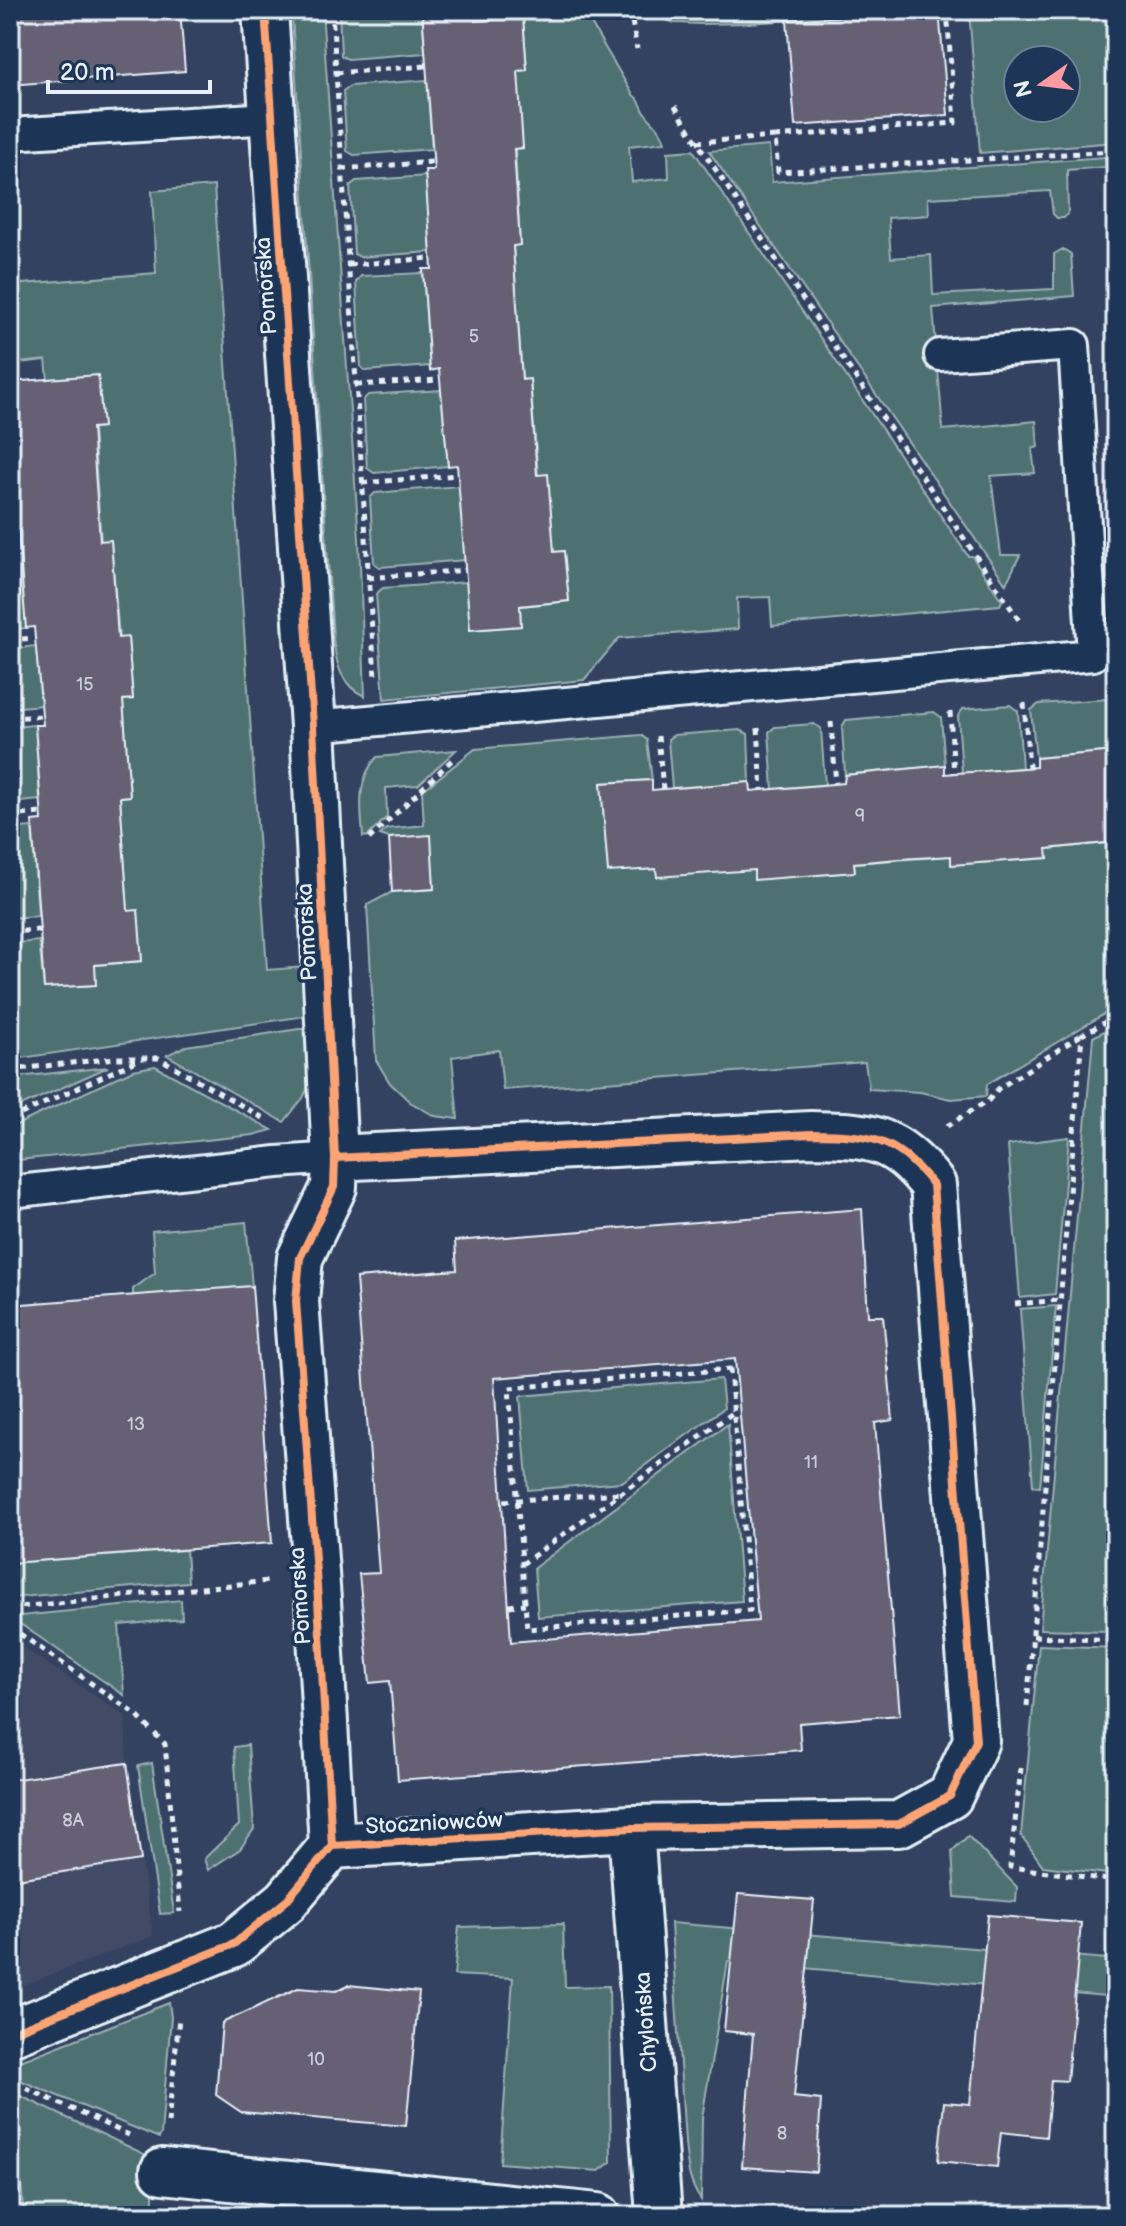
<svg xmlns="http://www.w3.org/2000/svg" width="1126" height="2226" font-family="'Balsamiq Sans',sans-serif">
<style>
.built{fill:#424b66}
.green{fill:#4e7070;stroke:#9bb0b4;stroke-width:2;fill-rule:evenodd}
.building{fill:#666174;stroke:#e8f1f8;stroke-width:2;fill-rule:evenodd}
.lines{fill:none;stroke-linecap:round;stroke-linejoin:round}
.lane-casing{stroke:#e8f1f8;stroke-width:36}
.street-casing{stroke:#e8f1f8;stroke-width:50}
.path{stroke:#e8f1f8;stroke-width:5;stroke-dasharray:6 6;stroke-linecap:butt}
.lane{stroke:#1d3557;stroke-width:30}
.street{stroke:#1d3557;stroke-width:44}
.cycleway-casing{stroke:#1d3557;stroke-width:13}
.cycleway{stroke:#fda474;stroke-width:8}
.labels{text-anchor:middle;stroke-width:7;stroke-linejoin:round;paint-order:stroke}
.number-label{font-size:18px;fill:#c8cdd7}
.street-label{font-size:22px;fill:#e8f1f8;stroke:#1d3557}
</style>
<rect width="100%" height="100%" fill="#334260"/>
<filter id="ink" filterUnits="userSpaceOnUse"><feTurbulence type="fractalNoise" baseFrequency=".0125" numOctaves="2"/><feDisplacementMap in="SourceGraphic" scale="16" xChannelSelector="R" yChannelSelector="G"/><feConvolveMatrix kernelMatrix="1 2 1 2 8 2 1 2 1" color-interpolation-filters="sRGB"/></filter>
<g filter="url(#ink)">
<path class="built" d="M10 1639 125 1716 127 1763 153 1936 10 1990Z"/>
<path class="green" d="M299 10H322L359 539 365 696C340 686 336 662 333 638L292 17Z
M339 10H422L425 53 348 59 341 56Z
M474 10H583L633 95C641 100 640 105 645 113 653 124 661 127 665 142L629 146 632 182 669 178 668 152 693 150 968 556H972L1002 601 1000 605 772 626 770 597 737 598 738 629 619 638 584 680 384 699 376 594 383 588 467 582 471 630 521 626 520 606 569 601 563 551 554 552 538 475 530 380 522 379 513 246 520 245 515 149 518 71 527 70 523 18 475 21Z
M647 10H878V14L748 23 701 24 675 23 659 18Z
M969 10H1116V142L980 153ZM1018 60H1066V108H1018Z
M427 80 432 149 354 155 347 151 343 91 350 86Z
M769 146 772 182 1105 157 1106 167 1067 170 1068 213 1064 218H1057L1053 214 1050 191 928 198 929 215 888 218 891 258 931 255 933 295 1054 289V254L1063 249 1071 254 1074 296 933 308 943 430 1036 421 1038 447 1032 449 1035 473 991 476 1001 555H1020L1006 584 709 151Z
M426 176 431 252 360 257 354 254 350 186 356 181Z
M214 186 267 970 305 967 306 1016 15 1059 10 1049V944L39 941 44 988 95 985V965L142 961 138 911H128L120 797 130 796 123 700 133 699 128 638H119L111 541H101L93 428 103 427 98 375 48 379 46 360 10 364V285L156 273 152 191Z
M423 273 430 366 366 371 361 367 356 282 361 276Z
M441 390 448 466 374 473 367 468 363 400 368 395Z
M459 486 465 560 380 567 374 563 370 498 375 493Z
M21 557 26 628 10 630V558Z
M36 646 41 705 10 708V649Z
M1108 699 1115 704 1116 751 1036 758 1031 710 1039 704Z
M1010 705 1018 711 1022 768 962 773 958 716 963 709Z
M934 712 941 717 945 765 845 775 842 727 846 720Z
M814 724 821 728 825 785 773 789 769 732 775 727Z
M35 725 40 800 10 803V727Z
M740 730 748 734 750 782 672 788 668 739 674 735Z
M641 735 647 740 652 780 601 783 608 871 656 869 754 870V879L855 871 854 863 951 856 952 865 1047 858V849L1116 842V1007L987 1084 986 1096 951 1099 920 1092 869 1089 865 1062 503 1090 499 1050 452 1057 458 1119 435 1116 410 1102 390 1083 376 1060 367 905 392 892 434 889 430 836 389 838 380 835 386 829 424 825 422 791 475 749Z
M456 750 418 785 386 788 387 817 368 836 363 837C361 809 356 780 377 757Z
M32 827 38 916 10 918V829Z
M1116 1025V1618L1107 1631 1040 1629 1092 1049 1093 1037Z
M306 1028 310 1083 303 1098 284 1122 167 1055 186 1046Z
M155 1066 272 1130 253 1135 10 1161V1128L133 1070Z
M108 1067 10 1111V1078Z
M1069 1137 1055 1294 1020 1298 1008 1145Z
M246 1222 252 1286 133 1296V1289L155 1273 152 1231Z
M1056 1306 1040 1487 1033 1486 1020 1309Z
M721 1379 724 1408 622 1482 528 1490 520 1396Z
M728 1424 742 1601 538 1617 534 1568Z
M186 1550 188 1582 10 1598V1563Z
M181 1600 182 1619 119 1625 124 1695 10 1617Z
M1039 1645 1116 1648V1875L1043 1866 1021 1835Z
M248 1745 254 1829 240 1849 208 1870 204 1859 239 1825 234 1747Z
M152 1763 174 1913 160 1914 138 1766Z
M968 1836 1017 1887 1016 1902 955 1897 952 1851Z
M1116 1921V1997L728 1961 702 2118 701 2200C688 2182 687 2163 685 2142L671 1923 1107 1959 1110 1925Z
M563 1924 565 1987 609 1986 611 2162 599 2171 500 2163 513 1978 454 1975 459 1927Z
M169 2003 171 2017 161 2134 159 2138 10 2076V2065Z
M10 2091 155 2159 152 2216H24L21 2183 10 2184Z"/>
<path class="building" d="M10 10H180L185 71 10 85Z
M422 10H474L475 21 523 18 527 70 518 71 523 148 514 149 520 245 513 246 522 380 530 379 537 475 548 474 554 552 564 551 569 601 520 606 521 626 470 630 457 465 448 466 439 369 430 371 423 269H432L425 170H434Z
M878 10H939L948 115 795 126 787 20 878 14Z
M98 375 103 427 92 428 100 541 111 540 118 638 128 637 133 699 123 700 130 796 120 797 128 911 138 910 142 961 95 965 96 985 44 988 32 821 42 820 35 725H43L34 627 26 628 18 530 10 531V382Z
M1116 751V842L1047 849 1048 858 951 865V856L899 859 854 863 855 872 754 880V870L657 877 656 869 608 872 601 783 652 780V790L750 782 751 791 844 783 845 775 945 765V774L1036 767V758Z
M431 835 434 889 392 892 389 838Z
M862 1209 868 1316H883L893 1420 875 1423 900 1715 799 1723 801 1750 398 1780 390 1681 370 1683 359 1574 379 1573 356 1278 457 1270 455 1241ZM735 1359 758 1621 511 1642 494 1378Z
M252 1286 272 1543 10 1563V1305Z
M127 1763 141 1860 10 1880V1780Z
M738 1894 814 1900 794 2097 821 2100 816 2172 742 2167 753 2034 724 2031Z
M988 1915 1081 1923 1067 2081 1051 2080 1046 2137 1001 2132 997 2167 938 2161 944 2102 970 2104Z
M348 1985 419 1992 406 2126 241 2112 216 2095 222 2023 298 1988 336 1991Z"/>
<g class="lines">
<g class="lane-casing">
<path id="lane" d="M10 134 271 118
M313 726 1093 655 1074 345 940 355
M10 1192 277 1162 335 1158"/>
</g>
<g class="street-casing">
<path id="street" d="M265 10 313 726 335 1158 334 1187 300 1258 296 1301 318 1600 332 1846
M631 1828 659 2216
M10 2033 234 1944 286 1901 332 1846 631 1828 899 1824 950 1796 976 1741 933 1185C894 1136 871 1135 811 1134L335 1158
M163 2171 598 2216"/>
</g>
<path class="path" d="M332 10 375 677
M630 10 637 49
M336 73 426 66
M675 106 697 142 1019 620
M775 137 955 123 947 10
M697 142 775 137 778 172 1113 151
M1113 151 1116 202
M342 169 433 162
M349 265 431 258
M356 385 440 380
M362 483 458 475
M10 544 19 543
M368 578 466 570
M10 640 35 638
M1024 703 1029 767
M950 712 954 774
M10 718 42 716
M831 722 836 784
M758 728 762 790
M658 736 663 789
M10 816 41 813
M369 839 454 758
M10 932 39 930
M10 1070 115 1058H159L265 1119
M10 1119 140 1059
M947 1126 988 1101 998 1089 1081 1035
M1015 1304 1061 1300
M730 1369 750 1610 527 1629 509 1388Z
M889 1370H890
M504 1501 620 1493
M522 1564 734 1412
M509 1606 525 1604
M10 1608 268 1581
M10 1627 134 1713 165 1744 180 1912
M1033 1636 1116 1640
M1027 1706 1082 1035 1116 1016
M1021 1768 1010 1867 1116 1881
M15 2083 129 2135
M168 2123 179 2018"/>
<use href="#lane" class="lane"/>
<use href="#street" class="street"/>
<g class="cycleway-casing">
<path id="cycleway" d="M265 10 313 726 335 1158 334 1187 300 1258 296 1301 318 1600 332 1846
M10 2033 234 1944 286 1901 332 1846 631 1828 899 1824 950 1796 976 1741 933 1185C894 1136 871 1135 811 1134L335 1158"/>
</g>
<use href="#cycleway" class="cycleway"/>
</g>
</g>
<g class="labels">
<g class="number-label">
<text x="474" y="342">5</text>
<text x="85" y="690">15</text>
<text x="860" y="822">9</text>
<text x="136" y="1430">13</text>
<text x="811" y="1468">11</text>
<text x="73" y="1826">8A</text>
<text x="316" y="2065">10</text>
<text x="782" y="2139">8</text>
</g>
<g class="street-label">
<text transform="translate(265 286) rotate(-94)" y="8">Pomorska</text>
<text transform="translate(306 932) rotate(-93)" y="8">Pomorska</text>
<text transform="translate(299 1596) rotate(-94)" y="8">Pomorska</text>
<text transform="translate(434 1822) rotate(-3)" y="8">Stoczniowców</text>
<text transform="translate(645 2022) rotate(-94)" y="8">Chylońska</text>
</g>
</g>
<rect width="1126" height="2226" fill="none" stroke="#1d3557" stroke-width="40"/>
<rect x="20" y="20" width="1086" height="2186" fill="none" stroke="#e8f1f8" stroke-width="3" filter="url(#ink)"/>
<g transform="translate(1042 84) rotate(256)"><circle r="38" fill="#1d3557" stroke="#6e8097" stroke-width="2"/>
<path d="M0-6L14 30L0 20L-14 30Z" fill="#ff9aa2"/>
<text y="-12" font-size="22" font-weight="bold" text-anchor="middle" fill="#e8f1f8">N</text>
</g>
<path d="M48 80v12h162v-12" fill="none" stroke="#e8f1f8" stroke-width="4"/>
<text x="60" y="80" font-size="24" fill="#e8f1f8" stroke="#1d3557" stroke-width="6" paint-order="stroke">20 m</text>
</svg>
